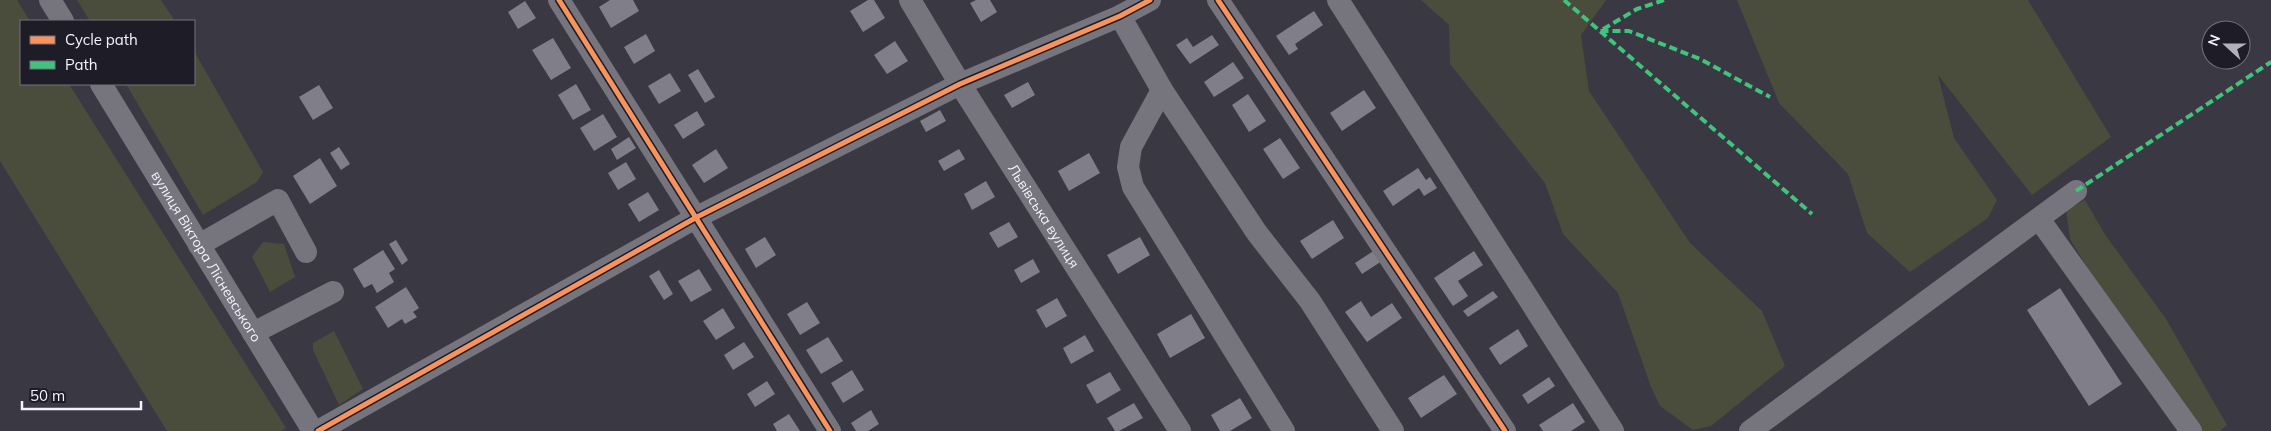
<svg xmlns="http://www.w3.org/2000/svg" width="2271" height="431" font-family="Mulish,sans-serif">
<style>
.green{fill:#4a4d3c}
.building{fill:#807f89}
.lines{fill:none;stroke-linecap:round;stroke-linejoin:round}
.minor{stroke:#76747d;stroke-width:22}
.quiet{stroke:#40c37c;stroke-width:4;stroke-dasharray:8 4;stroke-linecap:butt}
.cycleway-casing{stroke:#1e1c26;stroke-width:8}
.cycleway{stroke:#f8935d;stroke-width:5}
.labels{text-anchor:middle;stroke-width:5;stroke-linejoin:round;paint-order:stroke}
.street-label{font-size:14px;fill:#f4f2fd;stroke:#1e1c26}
</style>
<rect width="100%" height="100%" fill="#3a3843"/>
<path class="green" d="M0 0H17L30 21H21V84H69L286 428 281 431H167L0 161Z
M77 0H161L175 21H90Z
M1421 0H1606L1581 35 1589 91 1690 243 1762 311 1785 366 1711 426 1693 430 1660 406 1651 387 1618 293 1563 234 1545 183 1450 64 1449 25Z
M1737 0H2028L2111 137 2032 195 1938 75 1954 138 1997 200 1988 218 1910 272 1867 233 1848 174 1779 103Z
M194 51 263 172 257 182 203 215 126 84H194Z
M2085 200 2104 233 2166 319 2227 425 2220 431H2199L2110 305 2070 239 2066 210Z
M263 242 284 244 295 277 270 292 252 257Z
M334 331 363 389 339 405 313 350V343Z"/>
<path class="building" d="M610 0H633L639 11 611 28 599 7Z
M868 0H874L885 18 863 32 850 11Z
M976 0H990L997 12 981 22 970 3Z
M525 1 536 18 518 29 508 12Z
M1314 11 1323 25 1295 44 1298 49 1289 55 1276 36Z
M646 34 655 51 634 64 624 47Z
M1212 35 1219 45 1190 64 1176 45 1187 38 1193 47Z
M553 38 571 68 551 80 532 50Z
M895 41 908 61 887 74 874 55Z
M1233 62 1244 78 1214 97 1204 82Z
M698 69 715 97 705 103 688 75Z
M670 73 681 91 659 104 648 86Z
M1028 82 1035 95 1012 108 1004 95Z
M576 84 591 110 573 120 558 95Z
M319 85 333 108 313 120 299 97Z
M1364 90 1376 108 1342 131 1330 113Z
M1248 94 1266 121 1249 132 1232 105Z
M940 110 946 121 926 132 920 121Z
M697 111 705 125 683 139 674 125Z
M603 114 617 137 594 151 580 128Z
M629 137 636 148 617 160 611 149Z
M1280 138 1300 168 1283 179 1263 149Z
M339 147 350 164 341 170 330 153Z
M716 149 728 168 704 183 692 165Z
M959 149 965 159 944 171 938 161Z
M1089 153 1100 173 1069 191 1058 171Z
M320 158 337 186 310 204 293 176Z
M626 162 636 179 618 190 608 173Z
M1418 168 1426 180 1430 177 1437 188 1424 196 1419 188 1393 206 1383 191Z
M986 181 995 197 972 210 964 194Z
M648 192 659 210 639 222 628 204Z
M1333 220 1344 238 1312 259 1300 241Z
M1009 222 1018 237 998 248 989 233Z
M765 237 776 255 756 268 745 249Z
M1140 237 1150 255 1118 274 1107 255Z
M396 240 408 260 402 265 389 244Z
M1378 248 1385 259 1362 274 1355 263Z
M383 250 395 269 389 273 394 282 377 293 372 284 364 288 353 269Z
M1474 251 1483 265 1458 281 1468 296 1453 306 1434 278Z
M1033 259 1040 272 1021 283 1014 270Z
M699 269 712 290 691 302 678 281Z
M659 270 673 294 664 300 649 276Z
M406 287 419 308 413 312 417 317 405 324 402 319 388 328 375 307Z
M2060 288 2122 384 2089 406 2027 310Z
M1493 291 1498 297 1468 317 1463 311Z
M1057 298 1067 316 1046 328 1036 310Z
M1361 301 1371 317 1392 303 1402 318 1367 342 1345 312Z
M807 302 820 323 800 335 787 314Z
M723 308 735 328 716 340 703 321Z
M1191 314 1205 338 1170 358 1157 334Z
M1518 329 1528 346 1500 365 1489 348Z
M1085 335 1094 351 1071 364 1063 348Z
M828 337 843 361 821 374 806 350Z
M744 342 754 357 733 370 724 355Z
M852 370 864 390 843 403 831 383Z
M1110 372 1121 390 1097 404 1086 385Z
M1444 375 1457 394 1421 418 1408 398Z
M1549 377 1555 386 1528 404 1522 395Z
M767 381 775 394 755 407 747 394Z
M1240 398 1252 418 1230 431H1220L1211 415Z
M1134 403 1143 418 1119 431H1115L1107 418Z
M1573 403 1585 422 1571 431H1543L1539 425Z
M871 410 879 424 868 431H856L851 423Z
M789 414 800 431H777L773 424Z"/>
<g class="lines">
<g class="minor">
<path d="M50 0 63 21"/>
<path d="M559 0 830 431"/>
<path id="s1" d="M910 0 960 84 1180 431"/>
<path d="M1218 0 1505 431"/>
<path d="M1338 0 1613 431"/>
<path d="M1120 16 1162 90 1257 233 1310 301 1393 431"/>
<path id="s2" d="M101 84 313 431"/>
<path d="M1162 90 1131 147 1128 167 1133 187 1284 431"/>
<path d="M2039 219 2191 431"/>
<path d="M199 245 278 200 306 252"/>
<path d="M253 333 333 292"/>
<path d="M318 431 697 217 960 84 1120 16 1150 0"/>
<path d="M1750 431 2076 191"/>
</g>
<path class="quiet" d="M1564 0 1812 214
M1664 0 1637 9 1600 31H1629L1700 59 1770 97
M2076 191 2271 62"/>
<g class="cycleway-casing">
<path id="cycleway" d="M559 0 830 431
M1218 0 1505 431
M318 431 697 217 960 84 1120 16 1150 0"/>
</g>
<use href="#cycleway" class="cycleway"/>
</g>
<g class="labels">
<g class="street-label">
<text dy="5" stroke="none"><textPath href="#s1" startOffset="254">Львівська вулиця</textPath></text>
<text dy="5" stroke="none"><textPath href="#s2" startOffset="202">вулиця Віктора Лісневського</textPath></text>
</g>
</g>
<rect x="20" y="20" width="175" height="65" fill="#1e1c26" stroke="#74727c"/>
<rect x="30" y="36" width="25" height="8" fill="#f8935d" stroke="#74727c"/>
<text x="65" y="45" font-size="15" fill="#f4f2fd">Cycle path</text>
<rect x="30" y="61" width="25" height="8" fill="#40c37c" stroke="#74727c"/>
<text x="65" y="70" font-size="15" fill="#f4f2fd">Path</text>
<g transform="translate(2226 45) rotate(291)"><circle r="24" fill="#1e1c26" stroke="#74727c"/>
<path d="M0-4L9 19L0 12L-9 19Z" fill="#b3b1bc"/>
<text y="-8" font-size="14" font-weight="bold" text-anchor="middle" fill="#f4f2fd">N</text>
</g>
<path d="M22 401v8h119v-8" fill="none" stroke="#f4f2fd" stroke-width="2.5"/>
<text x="30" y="401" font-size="15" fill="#f4f2fd" stroke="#1e1c26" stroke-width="4" paint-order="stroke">50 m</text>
</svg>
